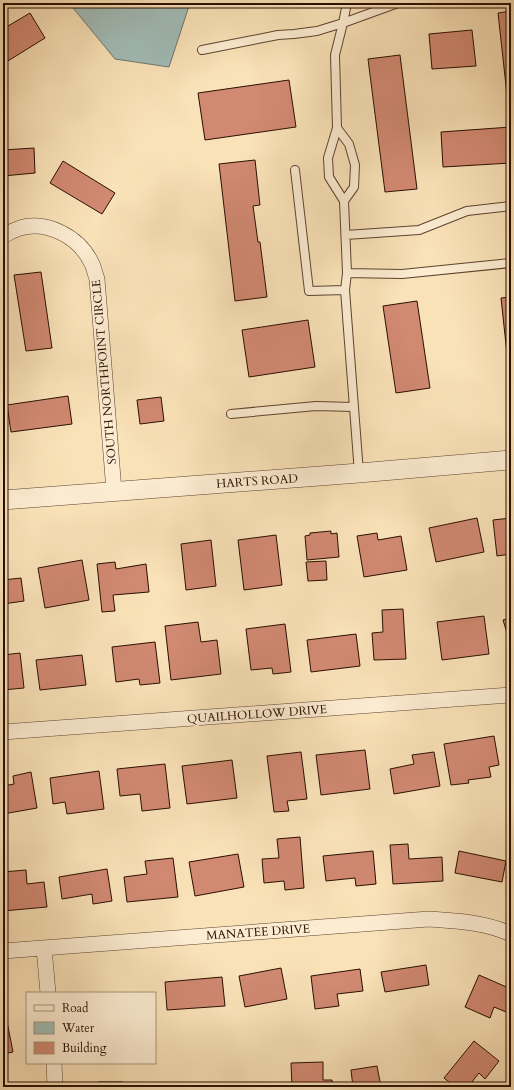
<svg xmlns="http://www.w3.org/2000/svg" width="514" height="1090" font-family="Cardo,serif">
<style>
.water{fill:#a1bcb7;stroke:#71766e}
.building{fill:#d18972;stroke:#2a0e00}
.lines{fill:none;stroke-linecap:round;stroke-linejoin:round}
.service-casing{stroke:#5e432e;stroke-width:10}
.minor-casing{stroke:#5e432e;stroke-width:16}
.tertiary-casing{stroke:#5e432e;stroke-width:20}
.service{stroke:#fcecd1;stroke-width:8}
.minor{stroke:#fcecd1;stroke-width:15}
.tertiary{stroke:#fcecd1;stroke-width:19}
.labels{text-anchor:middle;stroke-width:3.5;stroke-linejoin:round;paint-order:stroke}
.street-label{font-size:12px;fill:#2a0e00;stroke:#fcecd1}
</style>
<rect width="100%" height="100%" fill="#fae2b8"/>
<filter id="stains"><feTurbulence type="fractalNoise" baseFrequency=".005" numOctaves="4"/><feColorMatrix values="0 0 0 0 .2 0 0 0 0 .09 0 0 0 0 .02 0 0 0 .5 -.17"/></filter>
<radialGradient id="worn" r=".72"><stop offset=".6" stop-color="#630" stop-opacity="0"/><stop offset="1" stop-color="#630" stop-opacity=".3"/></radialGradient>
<path class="water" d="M69 3H190L169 67 115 59Z"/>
<path class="building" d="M511 11V104H508L498 13Z
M30 13 45 38 3 64V29Z
M472 30 476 66 432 69 429 34Z
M400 55 417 189 385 192 368 59Z
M289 80 296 127 205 140 198 93Z
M511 127V163L443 167 441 132Z
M34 148 35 173 3 176V150Z
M255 160 260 205 253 206 258 242H260L267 297 235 301 219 164Z
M63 161 115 193 102 214 50 183Z
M41 272 52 348 26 351 14 275Z
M511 297V391L501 298Z
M417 301 430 388 396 393 383 306Z
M308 320 315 367 249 377 242 330Z
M68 396 72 424 11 432 7 405Z
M161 397 164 421 140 424 137 400Z
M477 518 484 552 436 562 429 528Z
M511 518V554L497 556 493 520Z
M331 531V534L337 533 339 557 307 560 305 536 310 535V533Z
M377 533 378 540 401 536 407 570 364 577 357 536Z
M276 535 282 585 244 590 238 540Z
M211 540 216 586 186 590 181 544Z
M82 560 89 600 45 608 38 568Z
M326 561 327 580 308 581 306 562Z
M115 562 116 569 146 564 149 592 113 595 115 611 102 612 97 564Z
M21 578 24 601 3 604V580Z
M403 609 406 659 374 660 372 633 383 632 382 610Z
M484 616 489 654 442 660 437 622Z
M511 618V646L503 620Z
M198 622 201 642 217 640 221 674 171 680 165 626Z
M285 624 291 672 273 674 272 668 251 670 246 629Z
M356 634 360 666 311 672 307 640Z
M155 642 160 683 140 685 139 679 116 682 112 647Z
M20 653 24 688 3 690V655Z
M82 655 86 685 40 690 36 660Z
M494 736 499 765 489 767 491 777 468 780 469 783 451 785 444 744Z
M365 750 370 789 321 795 316 755Z
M301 752 307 799 287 801 289 811 274 812 267 756Z
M434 752 440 786 394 794 390 769 414 764 412 755Z
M232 760 237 798 187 804 182 766Z
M165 764 170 808 142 811 140 794 120 796 117 769Z
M99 771 104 809 67 814 65 802 53 804 50 778Z
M31 772 37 808 3 814V786L14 784 13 776Z
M300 837 304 888 285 890 284 881 264 883 262 859 279 858 277 839Z
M408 844 409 859 442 857 443 881 393 884 390 845Z
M373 851 376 884 356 886 355 878 326 881 323 856Z
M459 851 506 861 502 882 455 873Z
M238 854 244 887 195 896 189 862Z
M173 858 178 897 127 902 124 877 147 874 145 861Z
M107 869 112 901 93 904 92 894 62 899 59 877Z
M26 870 27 884 44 882 47 907 3 911V872Z
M426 965 429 985 385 992 381 972Z
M281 968 287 999 245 1007 239 976Z
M360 969 363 991 337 994 339 1006 315 1009 311 976Z
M479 975 511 989V1014L494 1007 490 1018 465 1007Z
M222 977 225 1006 167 1010 165 982Z
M3 1001 13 1052 3 1054Z
M474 1041 499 1061 485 1079 479 1073 468 1087H455L444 1078Z
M323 1062V1080H332L333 1087H292L291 1063Z
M377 1066 381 1087H353L351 1070Z
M98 1082H123V1087H98Z"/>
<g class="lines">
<g class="service-casing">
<path id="service" d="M202 50 278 35 294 34 317 31 343 23 347 3
M337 128 349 144 355 165 354 187 344 201
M295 170 309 291 345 290
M346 235 419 230 467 211 511 206
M347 273 402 274 511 263
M231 414 316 406 353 407
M359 473 345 290 347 273 344 201 329 177 328 158 337 128 335 55 343 23 398 3"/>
</g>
<g class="minor-casing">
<path id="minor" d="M3 236C8 233 14 230 20 228 47 220 79 237 91 262 94 267 95 274 97 279L114 491
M3 732 511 695
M44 948 48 993
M3 951 429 919C456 921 485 922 511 934
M54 1063 55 1087"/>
</g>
<g class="tertiary-casing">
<path id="tertiary" d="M3 500 359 473 511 460"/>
</g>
<use href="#service" class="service"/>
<use href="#minor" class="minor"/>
<use href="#tertiary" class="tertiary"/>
</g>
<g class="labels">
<g class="street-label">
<text transform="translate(104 372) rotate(-95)" y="4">SOUTH NORTHPOINT CIRCLE</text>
<text transform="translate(257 481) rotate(-4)" y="4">HARTS ROAD</text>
<text transform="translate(257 714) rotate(-4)" y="4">QUAILHOLLOW DRIVE</text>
<text transform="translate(258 932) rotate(-4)" y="4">MANATEE DRIVE</text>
</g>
</g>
<rect width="514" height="1090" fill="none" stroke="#fae2b8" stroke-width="16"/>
<rect x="4" y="4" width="506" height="1082" fill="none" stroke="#2a0e00" stroke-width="2"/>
<rect x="8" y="8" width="498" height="1074" fill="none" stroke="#2a0e00"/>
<rect x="26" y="992" width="130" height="72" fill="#fcecd1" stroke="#a8937d"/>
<rect x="34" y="1005" width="20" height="6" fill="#fcecd1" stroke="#a8937d"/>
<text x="62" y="1012" font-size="12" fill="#2a0e00">Road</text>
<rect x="34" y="1022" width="20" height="12" fill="#a1bcb7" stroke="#a8937d"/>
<text x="62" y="1032" font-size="12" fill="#2a0e00">Water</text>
<rect x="34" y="1042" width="20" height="12" fill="#d18972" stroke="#a8937d"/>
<text x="62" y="1052" font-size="12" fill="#2a0e00">Building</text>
<rect width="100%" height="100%" filter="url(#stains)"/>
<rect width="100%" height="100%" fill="url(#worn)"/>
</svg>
